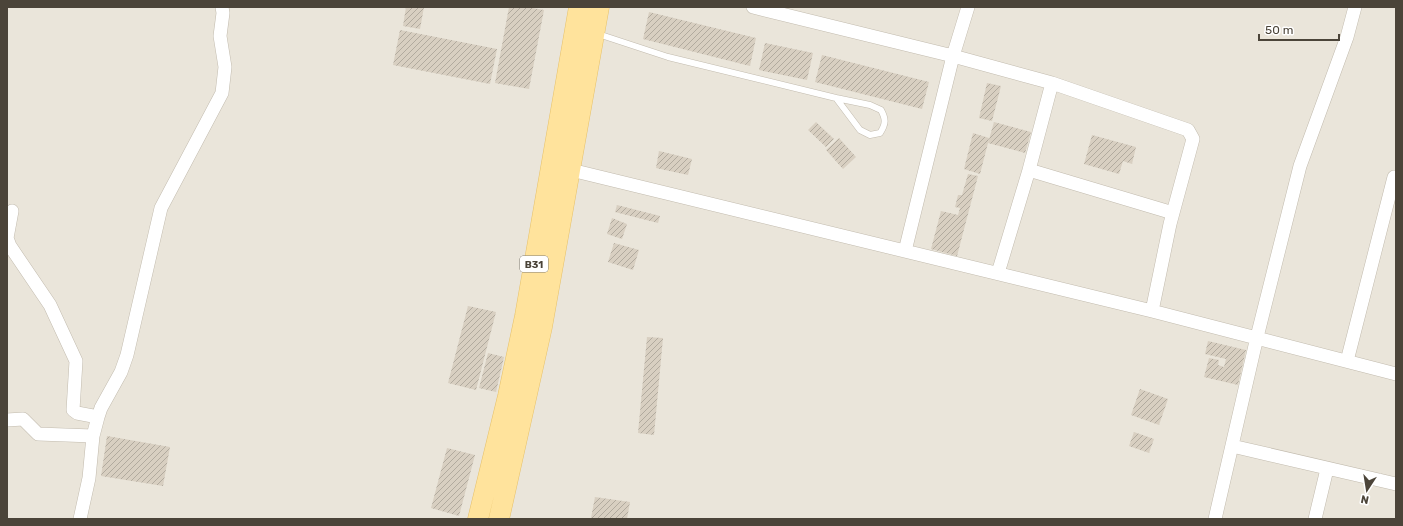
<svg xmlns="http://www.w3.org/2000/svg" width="1403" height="526" font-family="Rubik,sans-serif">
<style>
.residential{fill:#eae5da}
.building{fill:url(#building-hatch)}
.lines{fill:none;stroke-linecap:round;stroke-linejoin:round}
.lane-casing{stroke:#c2bbae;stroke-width:7}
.street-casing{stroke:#c2bbae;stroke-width:14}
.primary-casing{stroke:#e6c16a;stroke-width:21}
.lane{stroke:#fff;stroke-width:6}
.street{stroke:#fff;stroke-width:13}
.primary{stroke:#ffe39c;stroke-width:20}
.labels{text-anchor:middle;stroke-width:3;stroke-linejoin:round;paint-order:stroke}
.shield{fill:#fff;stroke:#817c74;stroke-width:1}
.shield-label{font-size:10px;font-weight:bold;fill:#4b4439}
</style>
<defs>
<pattern id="building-hatch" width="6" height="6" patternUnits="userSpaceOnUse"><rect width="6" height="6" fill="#d8cfc1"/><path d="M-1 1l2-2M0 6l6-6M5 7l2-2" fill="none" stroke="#b1aa9e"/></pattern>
</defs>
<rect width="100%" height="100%" fill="#f6f3ec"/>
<path class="residential" d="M7 7H1396V519H7Z"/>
<path class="building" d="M406 7H424L420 29 403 26Z
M509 7H527L544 10 529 89 495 83Z
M649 12 756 38 750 66 643 39Z
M400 30 497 49 490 84 393 65Z
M765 43 813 53 807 80 759 70Z
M822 55 929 82 922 109 815 82Z
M987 83 1001 86 992 121 979 118Z
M816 122 834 139 826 147 808 130Z
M994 122 1031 132 1025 153 988 143 980 174 964 169 973 133 989 138 988 143Z
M1092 135 1136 147 1132 164 1123 161 1119 174 1084 164Z
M839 138 856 157 843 169 826 150Z
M659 151 692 159 688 175 656 168Z
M968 174 978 176 957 256 931 249 941 211 958 215 960 208 955 207 958 195H962Z
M617 205 660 216 658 223 615 212Z
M612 218 627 224 622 239 607 234Z
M614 243 639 250 633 270 608 262Z
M468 306 496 312 476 390 448 383Z
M647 337 663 338 654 435 638 433Z
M1208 341 1246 350 1238 385 1204 377 1209 358 1219 360 1218 365 1224 367 1226 359 1205 354Z
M488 353 504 357 496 392 479 388Z
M1140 389 1168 399 1159 425 1131 415Z
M1134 432 1154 439 1149 453 1129 446Z
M107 436 170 447 163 486 101 476Z
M447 448 475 455 459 516 431 508Z
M595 497 630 502 627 519 591 518Z"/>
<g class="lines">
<g class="lane-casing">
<path id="lane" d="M598 34 668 57 836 98
M836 98 870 105 881 110C886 119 886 124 880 133L870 135 860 130Z"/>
</g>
<g class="street-casing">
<path id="street" d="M753 7 953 56 1052 83 1188 130 1193 139 1170 224 1152 311
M1052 83 1029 170 1173 213
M571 170 1152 311 1396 374
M12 211 7 238 10 246 50 305 76 361 73 410 77 413 98 417
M905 251 953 56 968 7
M998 273 1029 170
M1347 361 1394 177
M7 420 23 419 38 434 93 436
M1232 446 1396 484
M80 519 89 478 93 436 98 417 101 408 121 372 127 355 161 208 222 93 225 67 220 36 223 13 222 7
M1215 519 1257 337 1300 166 1347 37 1355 7
M1315 519 1327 469"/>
</g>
<g class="primary-casing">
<path id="primary" d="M478 519 508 396 525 316 579 7
M499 519 542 327 599 7"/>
</g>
<use href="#lane" class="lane"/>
<use href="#street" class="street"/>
<use href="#primary" class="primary"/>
</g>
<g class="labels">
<rect class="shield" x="520" y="256" width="28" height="16" rx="3"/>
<g class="shield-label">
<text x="534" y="268">B31</text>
</g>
</g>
<rect width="1403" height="526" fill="none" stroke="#4b4439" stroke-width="16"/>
<g transform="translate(1367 490) rotate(192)" stroke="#ffffff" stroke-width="3" paint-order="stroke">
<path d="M0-3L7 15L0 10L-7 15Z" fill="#4b4439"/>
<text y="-6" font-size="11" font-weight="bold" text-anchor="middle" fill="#4b4439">N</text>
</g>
<path d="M1259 34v6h80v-6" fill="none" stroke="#4b4439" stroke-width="2"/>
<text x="1265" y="34" font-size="12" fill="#4b4439" stroke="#ffffff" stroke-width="3" paint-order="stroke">50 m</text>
</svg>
